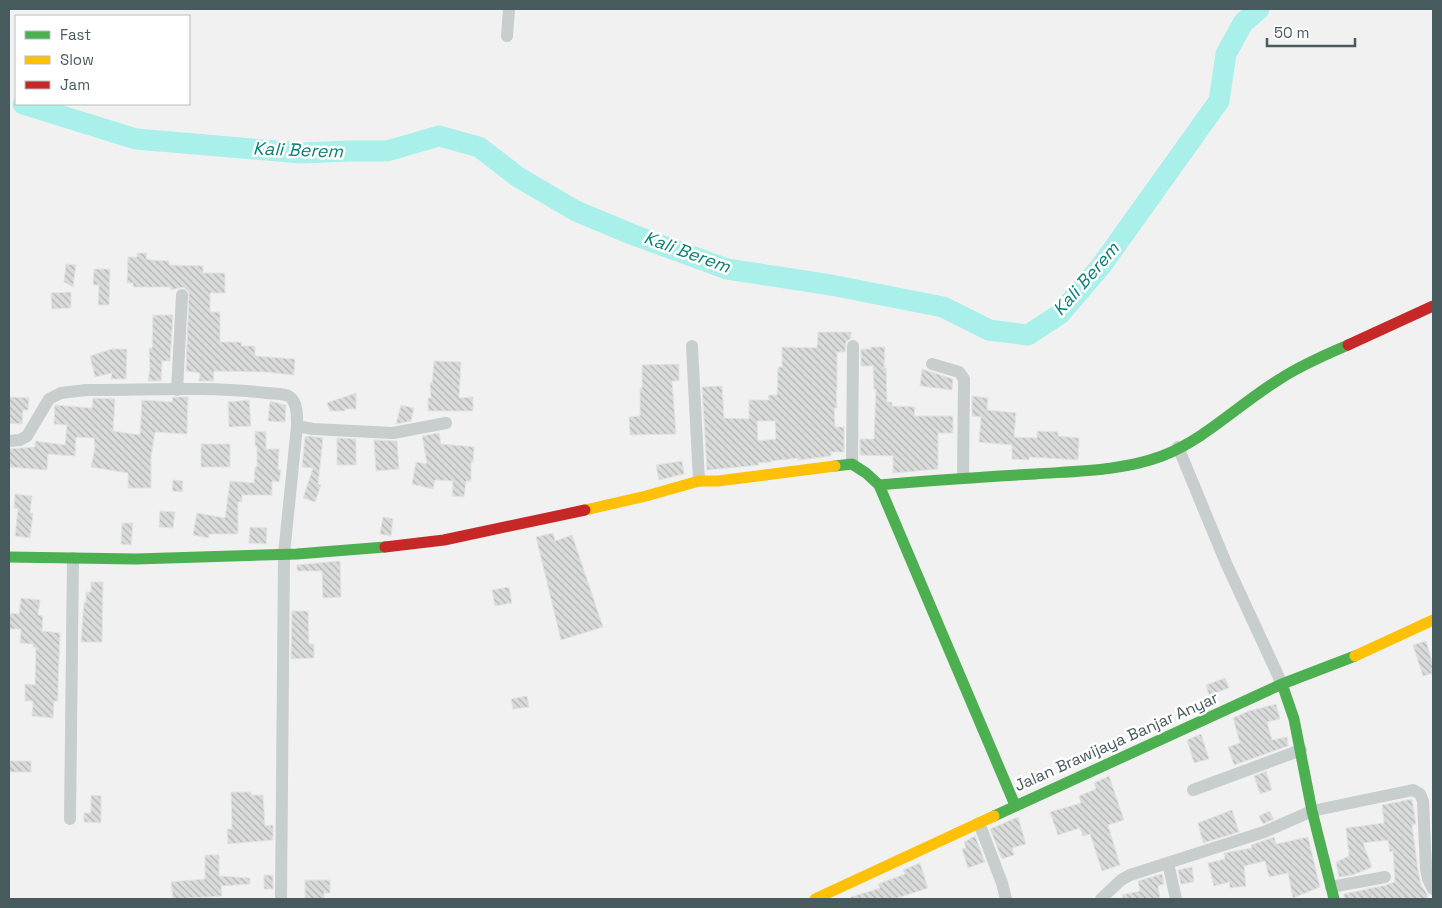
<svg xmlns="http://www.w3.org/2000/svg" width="1442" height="908" font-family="'Space Grotesk',sans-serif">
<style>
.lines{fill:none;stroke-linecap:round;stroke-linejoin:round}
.river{stroke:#a8f0e9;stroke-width:21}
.building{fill:url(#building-back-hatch);stroke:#e3e3e4;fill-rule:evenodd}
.street{stroke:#c8cdce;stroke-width:12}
.fast{stroke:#4caf50;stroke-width:11}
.slow{stroke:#ffc107;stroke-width:11}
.jam{stroke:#c62828;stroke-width:11}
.labels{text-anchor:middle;stroke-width:5;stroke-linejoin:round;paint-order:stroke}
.street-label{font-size:16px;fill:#475b5f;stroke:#fff}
.water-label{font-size:18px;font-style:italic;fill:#098276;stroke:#fff}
</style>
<defs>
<pattern id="building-back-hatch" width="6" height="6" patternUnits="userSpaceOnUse" patternTransform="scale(1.25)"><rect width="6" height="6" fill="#d9dada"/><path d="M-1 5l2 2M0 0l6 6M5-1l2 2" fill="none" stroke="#b2b4b4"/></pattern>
</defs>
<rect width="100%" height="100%" fill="#f2f1f1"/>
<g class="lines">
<path class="river" d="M23 104 136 139 301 153 350 151H387L439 136 479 147 518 177 576 211 631 234 727 269 831 285 943 307 989 330 1028 335 1060 314 1101 266 1219 101 1226 54 1243 23 1259 9"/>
</g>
<path class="building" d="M137 253H147L146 259 152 260 169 261V265L203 266V273H225V293H210V312H220V342H242L241 346H255V356L295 359 294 375 265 372 214 371 213 381H199L200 373 186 371 189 292 183 287 171 290V287H133V283H127L128 257H137Z
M66 264 76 265 73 287 64 282Z
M94 269H110L109 305H98L99 285H93Z
M71 292V308L52 309 51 293Z
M153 315H173L170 361H162L161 381H148L150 368 149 348H152Z
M818 332H851V338L846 342 845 352H837V390H836L837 408H834L835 427H844V452H831V456L798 460V458L771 461V462L758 463 759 465 707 470 702 387 722 386 724 418 749 419V400H769L768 395H777L778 367H782V347L817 348ZM757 421H775L776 439 758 441Z
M871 347H885L884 368H886L887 402H892V406L915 407 914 416H953V433H938V469L893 473V456L860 455V439H874L876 389H874L873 366H861V349H871Z
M112 349H127L126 379H111L112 373 95 377 90 356Z
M434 361 461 362 459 398 473 397V411H428V398H431L430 383H432Z
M679 364V381H672L676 434 630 435 629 417 640 416V388H642V365Z
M922 369 953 379 952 390 920 386Z
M356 393V409H345V411H330L327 403Z
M972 396 988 398 987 410 1016 413 1014 437 1037 438V431L1058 432V436L1079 438 1078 460 1029 457V460L1012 459V445L979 442 981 417 972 416Z
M9 397 29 398 28 410H23L22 424 9 423Z
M173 397H188L187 434 155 432 151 457V488H128V473L91 467 95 447 94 438 76 437 75 456 48 454 47 470 9 467V449L35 447V441L65 445 67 425 54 424 55 405 92 408 93 398 115 399 113 431 140 435 142 400 172 402Z
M249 400 251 426 229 427 228 402Z
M270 401 286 405 285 422 268 421Z
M401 405 414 408 411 421 396 424Z
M255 431 266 432V449H279L278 469 281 470 279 482 272 481V495H242V502H238V534H209V538L193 535 197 513 225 518 230 481 254 483 255 467H257V446H255Z
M439 433 441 444 474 447 473 462H471V481H466L464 497 452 496 453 481 435 480 433 489 412 484 416 462 427 464 422 436Z
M309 436 323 438 318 484 321 485 315 502 303 498 313 468 302 467 305 437Z
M337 438 356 439V465H337Z
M374 440 397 441 399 469 376 471Z
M201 444H230V467H201Z
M682 461 684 474 659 480 656 465Z
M173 480 183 481 182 492 172 491Z
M15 494 32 496 30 513H33L30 538 15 536 18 509 14 508Z
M160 511 175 512 173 528 159 527Z
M383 517 393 519 391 536 380 534Z
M122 523H133L131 545 121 544Z
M250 527 267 528 266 544 249 543Z
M553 533 555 541 572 535 603 627 561 640 536 537Z
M340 561 341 597 323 598 322 571H297V565Z
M91 582H103L102 642H81L84 602 86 603V592H91Z
M509 587 512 603 495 606 492 590Z
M21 598 40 600 38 615 43 616 42 631 60 633 58 685V701H54L53 718 32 716 33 701H25V684L35 685 36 648 33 647V644L20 643 21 629H9V613L19 614Z
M292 611H308L309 644H314V658L291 659Z
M1426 641 1433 665V673L1423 676 1413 645Z
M1225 678 1229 688 1209 695 1206 685Z
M527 696 529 707 513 709 511 699Z
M1276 704 1280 719 1267 722 1272 740 1287 737 1288 746 1234 765 1228 747 1240 743 1233 718 1249 711Z
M1201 734 1209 759 1194 763 1187 740Z
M9 761H31V772H9Z
M1266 771 1272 790 1260 794 1254 776Z
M1109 776 1124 820 1108 825 1120 865 1102 871 1090 834 1083 836 1080 828 1058 835 1050 812 1081 803 1079 796 1096 789 1094 783Z
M231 792H251V795H263L265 826 273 825V840L228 844 227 829H232Z
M91 795 101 796V823L84 822V813H91Z
M1412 799 1416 824 1412 825 1418 870 1421 885 1427 894 1428 899H1344V894L1386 885 1395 882 1393 851 1390 852 1388 840 1363 843 1372 867 1353 875 1339 877 1336 862 1349 856 1346 828 1384 823 1382 805Z
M1232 810 1239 832 1203 843 1198 823Z
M1269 811 1274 819 1263 824 1259 816Z
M1018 817 1026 844 1012 848 1014 855 1002 859 990 829Z
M975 836 985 862 968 868 962 849 966 848 964 842Z
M1274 837 1276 844 1308 837 1320 887 1293 898 1288 873 1269 877 1265 861 1244 866 1246 886 1230 888 1229 882 1214 886 1208 863 1225 859 1224 853 1252 848 1251 845Z
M205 855H219V876L250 878V884L221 886 222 896 173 899 171 882 205 879Z
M920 863 928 888 894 899H851V897L880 888 878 884 905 874 903 870Z
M1192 867 1194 882 1181 884 1178 870Z
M1162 874 1164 884 1158 886 1160 899H1123L1122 895 1140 891 1138 881Z
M264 875H273V889H264Z
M305 880H330V893H324V899H305Z"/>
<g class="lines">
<path class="street" d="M507 36 509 9
M692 346 699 481
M932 364 959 372 964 379 963 478
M177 390 182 295
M9 441 20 440 27 436 49 399 61 393 86 390C146 390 207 386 267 393 274 394 284 393 290 397 298 403 297 417 297 426L313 429 393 433 446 423
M1178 447 1226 563 1282 684
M852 464 853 346
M1193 790 1301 750
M70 819 73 558
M979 823 1002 883 1006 899
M1168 863 1176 899
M1331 887 1385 877
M281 899 284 554 297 426
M1101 899 1121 880 1130 875 1264 832 1312 811 1413 790 1420 794 1423 801 1426 869 1428 879 1433 889"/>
<path class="fast" d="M835 466 852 464 866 473 879 485 1015 805
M879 485C931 480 983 477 1035 474 1077 471 1122 471 1162 456 1206 439 1240 403 1280 379 1301 365 1325 355 1348 345
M9 557 136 559 297 554 385 547
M1282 684 1294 719 1312 811 1334 899
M994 816 1282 684 1355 656"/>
<path class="slow" d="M585 510 646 496 699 481H718L835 466
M1355 656 1433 620
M815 899 994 816"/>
<path class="jam" d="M1348 345 1433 306
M385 547 444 540 585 510"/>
</g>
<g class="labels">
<g class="street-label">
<text transform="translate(1116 741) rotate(-24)" y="6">Jalan Brawijaya Banjar Anyar</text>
</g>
<g class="water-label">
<text transform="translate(298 150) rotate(2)" y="6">Kali Berem</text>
<text transform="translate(687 252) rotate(20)" y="6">Kali Berem</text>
<text transform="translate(1086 279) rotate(-49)" y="6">Kali Berem</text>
</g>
</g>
<rect width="1442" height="908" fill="none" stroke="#475b5f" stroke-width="20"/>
<rect x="15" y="15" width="175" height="90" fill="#ffffff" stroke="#b5bdbf"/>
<rect x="25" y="31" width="25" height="8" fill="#4caf50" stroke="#b5bdbf"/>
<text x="60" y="40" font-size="15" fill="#475b5f">Fast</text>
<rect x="25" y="56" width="25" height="8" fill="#ffc107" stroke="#b5bdbf"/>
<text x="60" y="65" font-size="15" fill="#475b5f">Slow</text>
<rect x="25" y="81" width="25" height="8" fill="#c62828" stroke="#b5bdbf"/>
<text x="60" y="90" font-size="15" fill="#475b5f">Jam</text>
<path d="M1267 38v8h88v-8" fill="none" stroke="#475b5f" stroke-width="2.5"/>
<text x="1274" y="38" font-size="15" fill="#475b5f" stroke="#ffffff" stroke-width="4" paint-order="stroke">50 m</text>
</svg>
